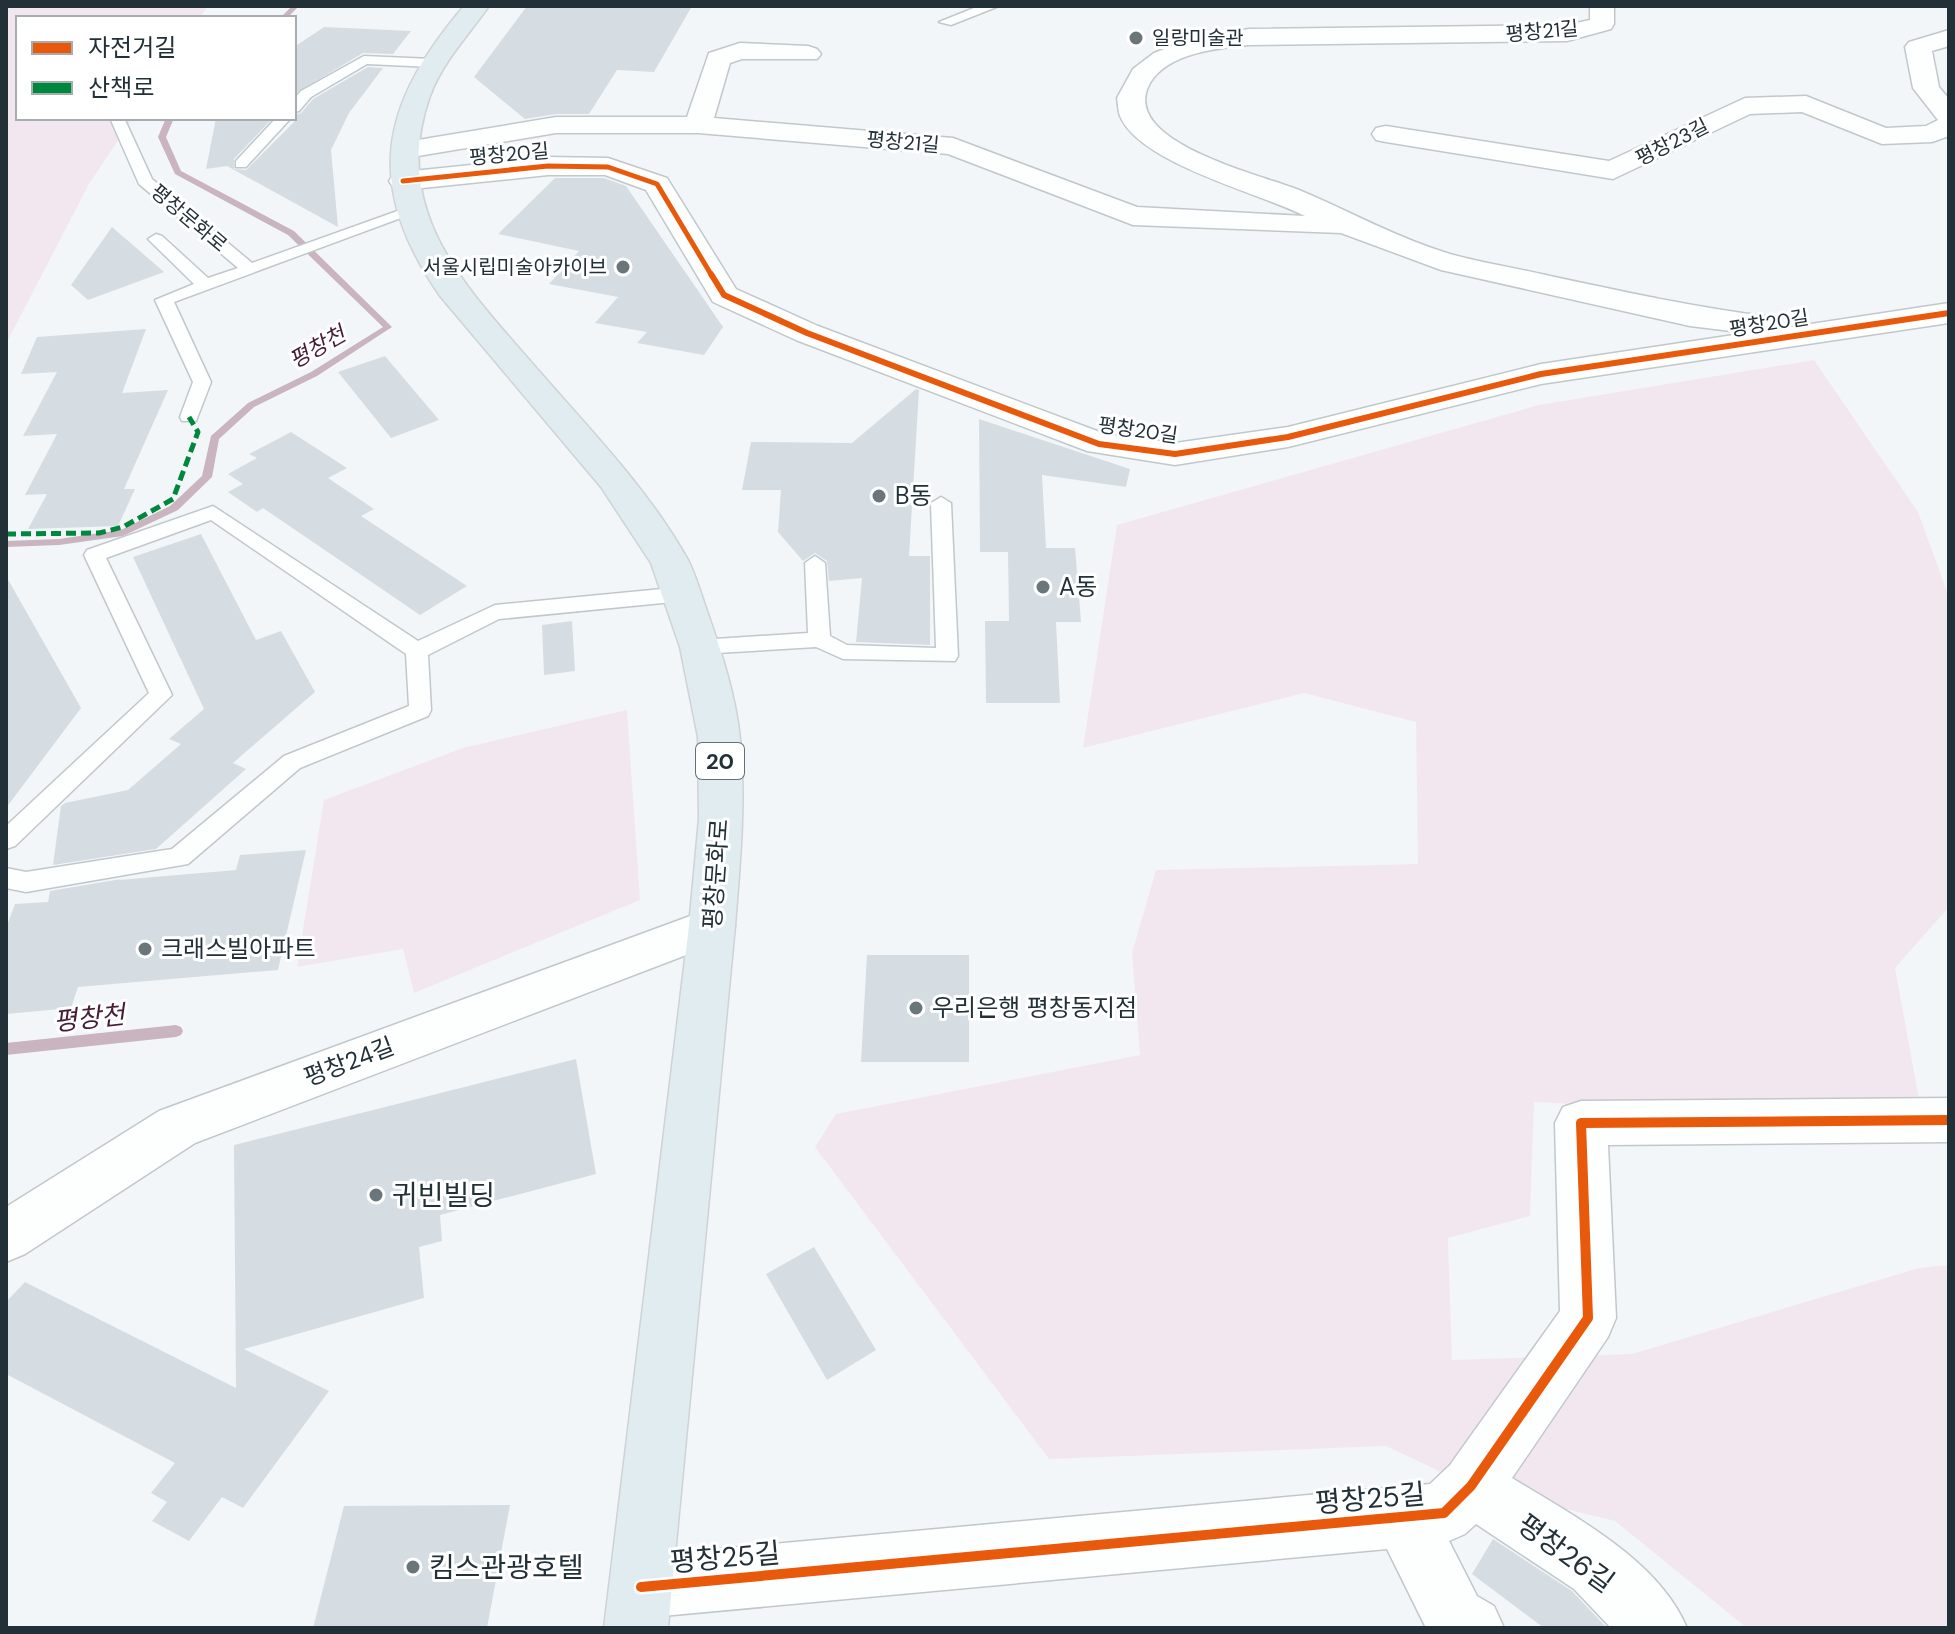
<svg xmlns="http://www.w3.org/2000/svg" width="1955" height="1634" font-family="'DM Sans','Noto Sans KR',sans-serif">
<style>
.green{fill:#f3e7ef}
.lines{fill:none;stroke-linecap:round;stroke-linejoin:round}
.stream{fill:#c9b4bf;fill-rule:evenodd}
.building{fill:#d5dde2}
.service-casing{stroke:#c0c8cc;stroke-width:3}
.minor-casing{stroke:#c0c8cc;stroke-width:3}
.primary-casing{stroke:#cfd3d5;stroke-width:3}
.service{fill:#fdfefe;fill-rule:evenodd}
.minor{fill:#fdfefe;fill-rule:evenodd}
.primary{fill:#e0ecf0;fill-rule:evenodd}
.quiet{stroke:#00873e;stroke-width:5;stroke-dasharray:10 5;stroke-linecap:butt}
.cycleway-far2-casing{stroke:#fff;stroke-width:8}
.cycleway-far1-casing{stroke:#fff;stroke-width:10}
.cycleway-casing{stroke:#fff;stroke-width:15}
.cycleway-far2{stroke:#e8590c;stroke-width:5}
.cycleway-far1{stroke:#e8590c;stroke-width:6}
.cycleway{stroke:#e8590c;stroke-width:10}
.poi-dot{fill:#6b767b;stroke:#fff;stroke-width:3}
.labels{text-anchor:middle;stroke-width:6;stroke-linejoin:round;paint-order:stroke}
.far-street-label{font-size:20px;fill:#223138;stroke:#fff}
.far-poi-label{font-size:20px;fill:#223138;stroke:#fff;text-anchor:start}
.far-water-label{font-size:22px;font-style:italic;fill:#471c35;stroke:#fff}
.shield{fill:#fff;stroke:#646f74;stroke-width:2}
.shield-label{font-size:22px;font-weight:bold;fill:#223138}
.poi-label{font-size:24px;fill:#223138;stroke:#fff;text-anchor:start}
.street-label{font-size:24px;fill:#223138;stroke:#fff}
.water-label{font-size:26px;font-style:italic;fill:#471c35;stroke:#fff}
.near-poi-label{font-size:28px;fill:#223138;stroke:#fff;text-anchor:start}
.near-street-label{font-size:28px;fill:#223138;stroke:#fff}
</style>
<rect width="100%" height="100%" fill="#f3f6f8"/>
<path class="green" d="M6 6H208L200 18H18V118H133L89 184 6 344Z
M1814 360 1918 512 1949 597V907L1895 968 1923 1121 1534 1102 1530 1216 1448 1238 1452 1360 1632 1354 1919 1268 1949 1265V1628H1747L1615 1521 1471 1486 1386 1446 1049 1459 815 1147 836 1114 1140 1055 1132 953 1156 870 1418 864 1416 722 1304 693 1083 748 1117 525 1539 405Z
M627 710 640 900 414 993 403 949 297 967 324 800 463 748Z"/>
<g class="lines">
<path class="stream" d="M292 6H299L287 18H280Z
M166 118H174L166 137 181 171 294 231 392 327 317 376 254 407 219 439 212 477 178 510 123 536 59 545 6 547V541L59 539 121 530 170 506 202 476 211 436 248 403 311 372 383 327 288 235 175 174 158 137Z
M176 1025 181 1027 183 1031 181 1035 176 1037 6 1055V1043Z"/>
</g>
<path class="building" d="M527 6H692L654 72 617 70 589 114H556L525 119 474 77Z
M324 27 411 31 393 54 363 53 294 94V47Z
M368 67 383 68 349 113 331 150 338 227 227 166 206 169 216 118 270 121 234 159V169L246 170 294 122V115L301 113 313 99Z
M555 178H604L626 186 723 327 704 355 637 343 647 332 595 323 618 297 549 284 579 251 498 234Z
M112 227 164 272 88 300 71 285Z
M146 329 122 393 168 390 124 489H135L118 526 28 529 47 494 25 495 57 434 23 436 57 372 21 374 37 337Z
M385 356 439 420 391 438 338 372Z
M916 389 919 390 909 556H930V645L856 642 862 578 829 581 827 561 815 553 803 561 778 532 781 490H742L751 442 852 443Z
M979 419 1130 469 1126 487 1042 475 1046 548H1075L1081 622H1056L1060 703H986L985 621H1009L1008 552H980Z
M291 432 347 468 328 478 374 509 361 516 467 586 420 615 263 508 257 512 228 492 243 484 228 474 257 458 249 454Z
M201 534 256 640 281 631 315 692 233 763 246 769 156 849 53 865 61 806 65 803 128 790 181 744 169 739 204 709 133 557Z
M6 576 81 708 6 808Z
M572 621 575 671 544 675 542 625Z
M306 850 278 970 78 987 71 1008 6 1014V928L15 904 48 902 50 891 121 879 119 880 236 870 240 855Z
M867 955H969V1062H861Z
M576 1059 596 1174 440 1215 442 1241 419 1247 424 1298 244 1349 329 1391 243 1508 222 1497 189 1541 152 1521 167 1502 151 1493 175 1463 6 1374V1302L25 1282 236 1388 234 1145Z
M814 1247 876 1350 827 1380 766 1274Z
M510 1505 487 1628H313L344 1506Z
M1493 1539 1572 1591 1607 1628H1544L1472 1574Z"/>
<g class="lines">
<g class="service-casing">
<path id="service" d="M979 6H999L951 25 939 22Z
M364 56 432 59 439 63 432 67 367 64 311 97 299 111 294 112V99L301 91Z
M110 118H124L152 179 252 263 403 209 409 207 417 212 174 302 211 382 196 421H182L180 417 193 382 155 300 194 284 148 239 156 234 162 236 208 278 238 268 139 184Z
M276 118H291L246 167H236V161Z
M941 497 951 503 958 656 955 661 843 659 816 647 700 654 692 652 689 647 692 642 700 640 808 633 805 563 815 556 825 563 830 636 847 645 936 648 931 503Z
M213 506 418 641 495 605 683 587 694 594 683 601 499 619 428 655 431 710 428 716 300 768 188 864 26 892 6 888V868L26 872 172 849 284 756 409 706 406 654 211 520 106 558 172 695 15 846 6 849V826L149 693 84 555 87 550Z"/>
</g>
<g class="minor-casing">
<path id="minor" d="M1590 6H1614V24L1611 29 1567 41 1249 45C1218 48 1168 53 1150 83 1117 142 1262 175 1299 190 1349 211 1397 238 1450 254 1482 263 1517 268 1550 276 1621 291 1692 307 1764 316L1775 319 1780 326 1778 329 1949 303V323L1541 384 1288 447 1175 465 1087 451 796 340 713 302 646 190 605 175H548L403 190 393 187 389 181 393 175 403 172 548 157 608 158 667 178 736 289 818 326 1105 434 1175 443 1288 427 1541 364 1747 333 1690 326 1441 270 1341 233 1133 225 948 154 698 133H556L406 158 396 156 392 150 396 144 406 142 556 117H687L709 53 740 43 808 46 817 49 821 54 817 59H742L730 63 714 118 953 138 1137 207 1305 216C1260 193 1140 164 1120 116 1118 111 1118 104 1117 98L1133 69 1154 53 1183 42 1222 33 1249 29 1567 25 1590 20Z
M1949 30V46L1932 51 1939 87 1949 99V136L1932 142 1882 144 1802 112 1750 114 1613 179 1386 142 1376 140 1372 134 1376 128 1386 126 1609 161 1745 98 1806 96 1886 128 1926 126 1938 120 1913 88 1905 47 1909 42Z
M712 908 728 913 735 926 728 939 195 1143 25 1254 6 1262V1207L159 1111Z
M1949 1098V1142L1608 1145 1616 1318 1608 1337 1512 1478C1573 1516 1658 1559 1687 1628H1611L1574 1589 1476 1524 1465 1534 1449 1541 1477 1596 1494 1606 1504 1628H1426L1387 1549 641 1618 619 1609 610 1587 619 1565 641 1556 1430 1484 1450 1465 1560 1311 1555 1123 1563 1107 1581 1101Z"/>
</g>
<g class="primary-casing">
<path id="primary" d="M464 6H489C468 36 443 61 430 96 388 213 469 290 539 371 591 431 649 490 688 560 696 576 701 594 707 611 721 651 736 696 740 739 746 802 740 864 735 926L668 1628H604L689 926 699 819 698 737 680 647 651 563 601 487 440 296C363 184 380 105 464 6Z"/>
</g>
<use href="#service" class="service"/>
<use href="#minor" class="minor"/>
<use href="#primary" class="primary"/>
<path class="quiet" d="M6 534 99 533 123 527 173 499 198 432 189 417"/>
<g class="cycleway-far2-casing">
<path id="cycleway-far2" d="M403 181 548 166 608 167 657 184 712 276"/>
</g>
<g class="cycleway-far1-casing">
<path id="cycleway-far1" d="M711 274 724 295 807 333 1099 444 1175 454 1288 437 1541 374 1949 313"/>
</g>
<g class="cycleway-casing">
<path id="cycleway" d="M641 1587 1444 1513 1471 1486 1588 1318 1581 1123 1949 1120"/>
</g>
<use href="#cycleway-far2" class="cycleway-far2"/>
<use href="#cycleway-far1" class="cycleway-far1"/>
<use href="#cycleway" class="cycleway"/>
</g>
<g class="poi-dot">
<circle cx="1136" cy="38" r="8"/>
<circle cx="623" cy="267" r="8"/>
<circle cx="879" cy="496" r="8"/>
<circle cx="1043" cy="587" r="8"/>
<circle cx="145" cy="949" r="8"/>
<circle cx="916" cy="1008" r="8"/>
<circle cx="376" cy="1195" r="8"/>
<circle cx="413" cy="1567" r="8"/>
</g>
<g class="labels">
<g class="far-street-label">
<text transform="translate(1542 31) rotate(-5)" y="7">평창21길</text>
<text transform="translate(903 142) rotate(5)" y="7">평창21길</text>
<text transform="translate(1672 142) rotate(-27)" y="7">평창23길</text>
<text transform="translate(509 154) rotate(-5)" y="7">평창20길</text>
<text transform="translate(189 218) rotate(40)" y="7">평창문화로</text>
<text transform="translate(1769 323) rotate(-9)" y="7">평창20길</text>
<text transform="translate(1138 430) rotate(8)" y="7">평창20길</text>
</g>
<g class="far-poi-label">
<text x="1152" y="45">일랑미술관</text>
<text x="607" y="274" text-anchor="end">서울시립미술아카이브</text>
</g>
<g class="far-water-label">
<text transform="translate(317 347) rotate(-30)" y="8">평창천</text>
</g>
<rect class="shield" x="696" y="743" width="48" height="36" rx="6"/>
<g class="shield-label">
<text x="720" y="769">20</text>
</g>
<g class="poi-label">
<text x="895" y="504">B동</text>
<text x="1059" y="595">A동</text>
<text x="161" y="957">크래스빌아파트</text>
<text x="932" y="1016">우리은행 평창동지점</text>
</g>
<g class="street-label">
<text transform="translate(716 874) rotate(-86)" y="8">평창문화로</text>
<text transform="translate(349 1062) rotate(-21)" y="8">평창24길</text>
</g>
<g class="water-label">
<text transform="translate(89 1018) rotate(-6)" y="9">평창천</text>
</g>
<g class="near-poi-label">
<text x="392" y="1205">귀빈빌딩</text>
<text x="429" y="1577">킴스관광호텔</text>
</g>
<g class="near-street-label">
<text transform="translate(1370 1498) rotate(-5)" y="10">평창25길</text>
<text transform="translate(1566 1553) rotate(36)" y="10">평창26길</text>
<text transform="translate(725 1557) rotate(-5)" y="10">평창25길</text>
</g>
</g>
<rect width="1955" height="1634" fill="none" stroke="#223138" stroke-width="16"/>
<rect x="16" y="16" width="280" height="104" fill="#ffffff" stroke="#a7adaf" stroke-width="2"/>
<rect x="32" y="42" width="40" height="12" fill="#e8590c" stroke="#a7adaf" stroke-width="2"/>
<text x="88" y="56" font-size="24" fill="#223138">자전거길</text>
<rect x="32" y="82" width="40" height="12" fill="#00873e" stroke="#a7adaf" stroke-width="2"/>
<text x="88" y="96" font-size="24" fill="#223138">산책로</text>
</svg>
